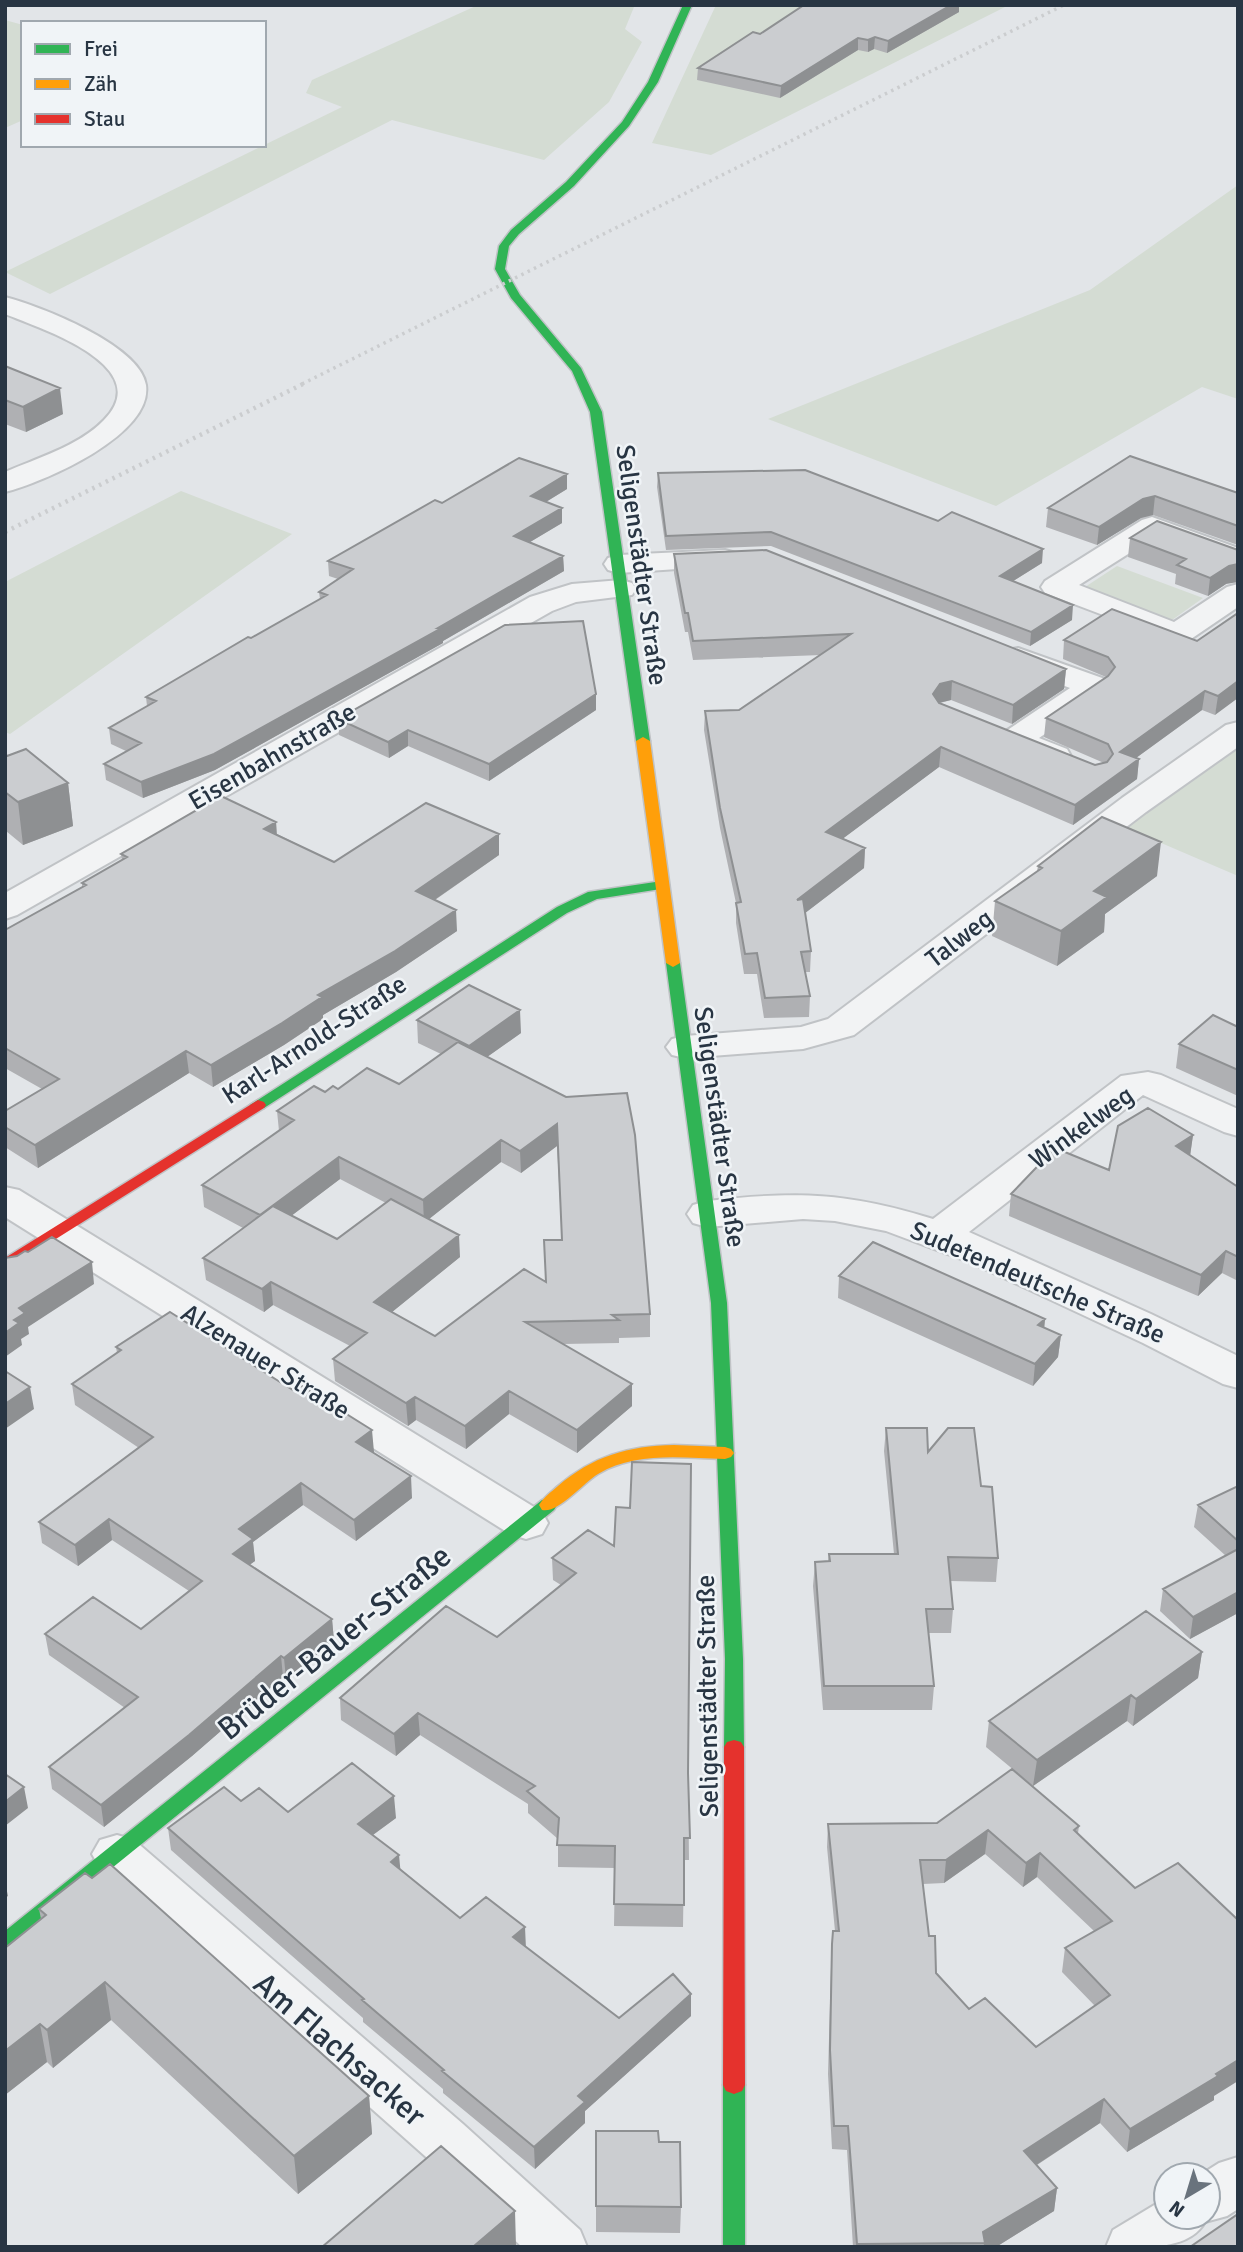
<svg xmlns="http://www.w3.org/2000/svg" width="1243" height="2252" font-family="Signika,sans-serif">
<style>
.green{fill:#d4dcd3}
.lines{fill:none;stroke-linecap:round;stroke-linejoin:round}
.street-casing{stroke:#c0c3c6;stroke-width:4}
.fast-casing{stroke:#c0c3c6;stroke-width:3}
.slow-casing{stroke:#c0c3c6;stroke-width:3}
.jam-casing{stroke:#c0c3c6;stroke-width:3}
.street{fill:#f2f3f4;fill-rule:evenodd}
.fast{fill:#30b455;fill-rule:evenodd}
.slow{fill:#ff9f0a;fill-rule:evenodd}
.jam{fill:#e5322d;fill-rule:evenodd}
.rail-far1{stroke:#cbcdcf;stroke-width:3.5;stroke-dasharray:2.5 4.5;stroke-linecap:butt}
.rail{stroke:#cbcdcf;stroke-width:4.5;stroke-dasharray:2.5 5;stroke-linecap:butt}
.wall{fill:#afb0b3;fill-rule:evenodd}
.shaded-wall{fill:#8e9092}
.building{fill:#cbcdd0;stroke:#8e9092;stroke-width:2;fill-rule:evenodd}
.labels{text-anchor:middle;stroke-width:5;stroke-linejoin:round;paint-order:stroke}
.street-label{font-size:26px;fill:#283543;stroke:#f0f4f7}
.near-street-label{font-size:32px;fill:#283543;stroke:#f0f4f7}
</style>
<rect width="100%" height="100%" fill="#e2e5e8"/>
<path class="green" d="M478 5H628L634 7 625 29 642 42 609 102 544 160 392 120 50 294 5 272 342 107 306 93 312 80Z
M716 5H1009L711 155 652 143Z
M5 20 23 25V120L5 128Z
M1238 185V399L1202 387 996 506 768 419 1090 290Z
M181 491 292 534 10 734 5 732V582Z
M1117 566 1203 598 1172 620 1085 587Z
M1238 740V876L1117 824Z"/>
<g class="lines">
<g class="street-casing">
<path id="street" d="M5 297C40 306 140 345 146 385 153 435 44 482 5 492V472C37 458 79 446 104 420 157 366 42 329 5 314Z
M1152 517 1238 548V567L1155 537 1079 585 1174 622 1227 587 1238 584V607L1188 641 1177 643 1045 593 1041 587 1045 581 1142 520Z
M725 550 736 553 740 559 736 565 619 573 608 570 604 564 608 558 619 555Z
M621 580 632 583 636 589 632 595 576 602 552 611 17 915 5 919V893L530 597 572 584Z
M1018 648 1105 679 1110 686 1105 693 1039 738 1067 749 1071 756 1067 763C1049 767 1009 755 999 740L1003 733 1070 688 1007 664 1002 657 1007 650Z
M1238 722V747L1146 812 854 1035 803 1049 685 1058 672 1055 666 1047 672 1039 685 1036 801 1027 828 1019 1122 798 1226 725Z
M1148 1072 1161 1075 1238 1109V1136L1224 1132 1143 1095 969 1232 1151 1314 1238 1356V1388L1223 1384 1143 1343 974 1264 886 1231 835 1221 803 1219 707 1227 693 1223 687 1214 693 1205 707 1201C796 1191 847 1192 933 1219L1121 1076Z
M5 1187 19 1190 542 1512 548 1523 542 1534 526 1539 510 1534 5 1217Z
M117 1835 134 1840 463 2124 580 2230 587 2247H522L425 2156 100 1868 92 1854 100 1840Z
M1238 2157V2209L1227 2216 1205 2222C1188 2252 1140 2247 1106 2247L1113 2230 1166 2198V2217H1208V2175H1200L1219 2163Z"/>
</g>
<g class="fast-casing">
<path id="fast" d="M683 5H692L658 82 629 126 574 186 519 234 509 246 505 269 520 295 581 368 602 412 650 741 643 745 636 741 590 412 572 371 511 298 495 269 499 246 511 230 566 182 622 122 648 82Z
M662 881 669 885 667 888 597 899 567 913 264 1108H252L250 1105 557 907 588 892Z
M673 959 680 963 727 1303 743 1659 744 1747 741 1752 734 1754 727 1752 724 1747 725 1659 711 1303 666 963Z
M548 1499 554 1500 557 1505 554 1510 12 1949 5 1951V1931L542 1500Z
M734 2076 742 2079 745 2085V2247H723V2085L726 2079Z"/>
</g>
<g class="slow-casing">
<path id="slow" d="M643 737 650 741 680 963 673 967 666 963 636 741Z
M674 1445 725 1447 731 1449 734 1453 731 1457 725 1459C683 1458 636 1451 598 1474 583 1483 558 1514 542 1510L539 1505C544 1497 551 1492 558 1486 593 1456 628 1446 674 1445Z"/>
</g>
<g class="jam-casing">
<path id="jam" d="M258 1100 264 1102 266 1105 264 1108 5 1271V1258Z
M734 1740 741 1742 744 1747 745 2085 742 2091 734 2094 726 2091 723 2085 724 1747 727 1742Z"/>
</g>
<use href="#street" class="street"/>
<use href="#fast" class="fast"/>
<use href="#slow" class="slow"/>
<use href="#jam" class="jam"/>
<path class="rail-far1" d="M302 384 1064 5"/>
<path class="rail" d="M5 532 305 383"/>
</g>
<path class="wall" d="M804 5H959V12L887 53 874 49 868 52 858 50 780 98 697 80 698 68 760 34Z
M5 366 63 414 26 432 5 424Z
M1130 456 1238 493V545L1153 515 1141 518 1097 545 1046 527 1048 508Z
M658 473 1042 563 1013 581 1072 620 1030 646 771 546 666 550 657 487Z
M567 489 546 502 562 508V523L530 542 563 556 564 571 443 641V643L215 770 143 798 106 780 104 764 126 751 111 744 109 728 147 706 146 697 320 599 319 592 338 579 329 576 328 561 442 503Z
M1130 538 1238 550 1226 584 1208 596 1175 584 1176 574 1128 557Z
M674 554 1066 669 1064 689 1012 724 951 700 940 703 1095 765 1104 763 1044 737 1046 718 1106 677 1063 659 1064 640 1197 641 1238 613 1215 715 1202 710 1136 758 1139 759 1137 779 1073 825 939 767 843 838 865 848 864 868 805 913 811 951 810 972H805L810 996 809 1017 764 1018 757 974H744L736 923V903L720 828 704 730 705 711 739 710 821 655 693 660 688 632H685L674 573Z
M596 710 489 781 408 746 389 758 339 735 338 719Z
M5 754 68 783 73 826 23 845 6 831 5 832Z
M276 822 277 834 334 862 499 855 435 900 457 931 396 972 323 1015V1019L284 1045 213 1087 189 1073 38 1168 5 1147V1111L42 1089 5 1068V930L82 887V883L122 860 121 854Z
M1038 866 1157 876 1105 914 1104 932 1057 966 992 936 995 901 1037 871Z
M417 1020 521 1033 487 1057 566 1097 650 1314V1337L619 1338V1343L563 1344 632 1384V1406L577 1453 509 1414 466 1449 416 1420 408 1426 335 1381 333 1359 350 1346 273 1305 264 1312 206 1280 203 1258 243 1228 204 1207 202 1185 279 1131 277 1111 325 1092 338 1089 399 1084 441 1054 418 1043ZM557 1146 562 1240H544L546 1281 435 1336 392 1312 460 1257 429 1219 501 1162 521 1173ZM340 1179 386 1203 337 1239 291 1216Z
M1238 1027V1096L1176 1068 1179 1044Z
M1193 1135 1190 1156 1238 1187V1281L1222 1273 1198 1296 1009 1216 1011 1194 1109 1170Z
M839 1276 1045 1319 1044 1328 1061 1335 1058 1357 1033 1386 838 1298Z
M116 1347 374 1452 372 1453 412 1498 356 1541 303 1505 253 1542 255 1561 250 1564 332 1619 334 1641 286 1679 283 1677 192 1756 104 1827 52 1789 49 1767 125 1708 49 1655 45 1634 141 1629 189 1591 112 1540 78 1566 42 1543 39 1522 139 1448 75 1405 72 1384 117 1353Z
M886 1428 928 1452 981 1486 998 1558 996 1582 950 1581 953 1609 951 1633H928L934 1686 932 1710H823L813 1586 815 1562 828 1561 829 1554H894L884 1451Z
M1238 1486V1613L1190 1639 1160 1611 1163 1589 1226 1556 1194 1527 1198 1505Z
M588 1530 688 1773 689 1860H684L683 1927 614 1926 615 1868 558 1867V1839L528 1813V1804L420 1735 396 1756 341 1720 340 1698 497 1637 561 1585 553 1580 552 1558Z
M1202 1652 1198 1678 1133 1726 1127 1721 1033 1786 986 1747 989 1721Z
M241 1801 288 1812 396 1818 373 1835 400 1870 460 1918 526 1947 619 2018 691 2016 585 2111V2123L535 2169 443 2093V2089L363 2022V2018L171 1850 168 1828Z
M828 1824 1079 1826 1078 1833 1214 2096V2100L1127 2152 1100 2123 1037 2165 1057 2188 1054 2211 996 2247H853L847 2150 832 2149 828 2074 831 1968 833 1931H835L827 1847ZM985 1854 1023 1887 1037 1877 1094 1931 1065 1948 1062 1972 1095 2006 1036 2047 969 2009 936 1973 929 1936 923 1884 944 1883Z
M39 1909 369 2096 372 2134 298 2194 111 2020 53 2068 47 2062 5 2095V1948L41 1919Z
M596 2131 659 2142 681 2207 680 2233 596 2232Z"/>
<path class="shaded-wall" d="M951 5H959V12L887 53 888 41Z
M875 37 874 49 868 52V40Z
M858 38V50L780 98 781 86Z
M60 388 63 414 26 432 23 407Z
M567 474V489L531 511V496Z
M1155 496 1153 515 1141 518 1097 545 1099 527 1143 499Z
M562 508V523L515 551 514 536Z
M1043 549 1042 563 999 590 1000 576Z
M563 556 564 571 443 641V643L215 770 143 798 141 782 438 628Z
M1238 564V582L1226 584 1208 596 1210 578 1229 566Z
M1073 605 1072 620 1030 646 1031 632Z
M1066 669 1064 689 1012 724 1013 705Z
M952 681 951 700 938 703 933 694 940 684Z
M1238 681V698L1215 715 1218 696Z
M1205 691 1202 710 1118 771 1120 752Z
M596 694V710L489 781V764Z
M408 730V746L389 758 388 742Z
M941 747 939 767 825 852 826 832Z
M1139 759 1137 779 1073 825 1075 805Z
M68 783 73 826 23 845 18 802Z
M276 822 277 843 264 829Z
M499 834V855L417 912 416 891Z
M1161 842 1157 876 1105 914 1104 932 1057 966 1061 931 1094 891Z
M865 848 864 868 796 920 797 900Z
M456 910 457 931 396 972 323 1015V1019L284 1045 213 1087 211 1065 318 995Z
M520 1010 521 1033 470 1069 469 1046Z
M186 1051 189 1073 38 1168 35 1145Z
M557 1124V1146L521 1173 520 1151Z
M1193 1135 1190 1156 1176 1146Z
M501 1140V1162L424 1223 423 1200Z
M339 1157 340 1179 262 1238 260 1215Z
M459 1235 460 1257 376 1325 374 1302Z
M1226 1251 1222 1273 1198 1296 1201 1275Z
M92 1262 94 1284 28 1327 29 1334 21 1339 22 1345 5 1357V1333L14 1320 19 1308Z
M271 1282 273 1305 264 1312 262 1289Z
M1045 1319 1043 1341 1038 1325Z
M1061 1335 1058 1357 1033 1386 1035 1364Z
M632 1384V1406L577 1453V1430Z
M30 1387 34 1409 5 1429V1404Z
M509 1391V1414L466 1449 465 1426Z
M415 1397 416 1420 408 1426 406 1403Z
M372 1430 374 1452 357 1464 356 1442Z
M411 1476 412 1498 356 1541 354 1520Z
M301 1483 303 1505 253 1542 255 1561 236 1575 233 1554 239 1529Z
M109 1519 112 1540 78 1566 75 1545Z
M1238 1592V1613L1190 1639 1193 1617Z
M332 1619 334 1641 286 1679 284 1658Z
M1202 1652 1198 1678 1133 1726 1136 1699Z
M281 1656 283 1677 192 1756 104 1827 101 1805Z
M1131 1695 1127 1721 1033 1786 1037 1760Z
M418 1713 420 1735 396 1756 394 1734Z
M24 1787 28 1808 5 1826V1802Z
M394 1796 396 1818 359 1845 358 1824Z
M988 1830 985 1854 944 1883 946 1860Z
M1040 1853 1037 1877 1023 1887 1026 1863Z
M399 1855 401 1876 391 1862Z
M5 1882 8 1896 5 1898Z
M525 1927 526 1949 513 1937Z
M105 1982 111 2020 53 2068 47 2030Z
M691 1994V2016L585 2111V2123L535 2169 534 2147 578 2096Z
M40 2024 47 2062 5 2095V2051Z
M1238 2060V2081L1214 2096V2100L1127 2152 1130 2129Z
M369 2096 372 2134 298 2194 294 2156Z
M1104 2099 1100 2123 1021 2175 1024 2151Z
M1057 2188 1054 2211 996 2247H984L983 2232Z
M515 2211 516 2246 515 2247H474V2246Z"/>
<path class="building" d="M804 5H951L888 41 875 37 868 40 858 38 781 86 698 68 753 32 760 34Z
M5 366 60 388 23 407 5 400Z
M1130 456 1238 493V526L1155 496 1143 499 1099 527 1048 508Z
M519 458 567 474 531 496 562 508 514 536 563 556 438 628H442L214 754 141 782 104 764 141 743 109 728 156 701 146 697 248 637 251 638 327 595 319 592 353 569 328 561 435 500 442 503Z
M805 470 938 521 952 512 1043 549 1000 576 1073 605 1031 632 771 532 666 536 658 473Z
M1157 521 1238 550V564L1229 566 1210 578 1177 565 1186 559 1130 538Z
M766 550 1066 669 1013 705 952 681 940 684 933 694 939 703 1095 765 1107 762 1113 754 1108 744 1046 718 1108 676 1115 667 1108 657 1064 640 1112 609 1197 641 1238 613V681L1218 696 1205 691 1120 752 1139 759 1075 805 941 747 826 832 865 848 797 900 803 899 811 951 801 952 810 996 765 998 757 953 745 954 736 903 741 902 720 808 705 711 739 710 851 634 693 641 688 613H685L674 554Z
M583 621 596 694 489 764 408 730 388 742 338 719 505 625Z
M26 749 68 783 18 802 5 792V754L7 756Z
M221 796 276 822 264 829 334 862 426 803 499 834 416 891 456 910 395 951 318 995 322 997 282 1023 211 1065 186 1051 35 1145 5 1127V1111L59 1079 5 1048V930L86 885 82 883 127 857 121 854Z
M1102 817 1161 842 1094 891 1107 897 1061 931 995 901 1042 868 1038 866Z
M469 985 520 1010 469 1046 417 1020Z
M1213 1015 1238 1027V1070L1179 1044Z
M458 1042 566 1097 627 1093 635 1135 650 1314 612 1315 619 1320 525 1322 632 1384 577 1430 509 1391 465 1426 415 1397 406 1403 333 1359 367 1333 271 1282 262 1289 203 1258 273 1206 337 1239 391 1199 459 1235 374 1302 435 1336 524 1269 546 1282 544 1240H562L557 1124 520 1151 501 1140 423 1200 339 1157 260 1215 202 1185 294 1120 277 1111 314 1086 325 1092 333 1086 338 1089 367 1068 399 1084Z
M1148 1108 1193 1135 1176 1146 1238 1187V1257L1226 1251 1201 1275 1011 1194 1055 1148 1109 1170 1118 1126Z
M52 1237 92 1262 19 1308 25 1313 14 1320 19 1323 5 1333V1258L17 1256 25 1251 28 1252Z
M873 1242 1045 1319 1038 1325 1061 1335 1035 1364 839 1276Z
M170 1312 280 1382 293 1390 300 1385 372 1430 356 1442 411 1476 354 1520 301 1483 239 1529 253 1539 233 1554 332 1619 284 1658 281 1656 189 1735 101 1805 49 1767 138 1697 45 1634 93 1597 141 1629 202 1581 109 1519 75 1545 39 1522 153 1437 72 1384 121 1350 116 1347Z
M5 1371 30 1387 5 1404Z
M886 1428H927L928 1452 948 1428H974L981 1486 992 1487 998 1558 948 1557 953 1609H926L934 1686H824L815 1562 830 1561 829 1554H898Z
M632 1462 691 1464 688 1773 690 1838H684V1905L614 1904 615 1846 557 1845 559 1818 527 1791 535 1786 418 1713 394 1734 340 1698 446 1606 497 1637 576 1573 552 1558 588 1530 614 1546 616 1507 630 1508Z
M1238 1486V1541L1198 1505Z
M1238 1549V1592L1193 1617 1163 1589Z
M1146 1611 1202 1652 1136 1699 1131 1695 1037 1760 989 1721Z
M352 1763 394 1796 358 1824 399 1855 391 1862 460 1918 486 1897 525 1927 513 1937 619 2018 673 1974 691 1994 578 2096 585 2102 534 2147 442 2071 444 2070 362 2000 364 1999 168 1828 224 1787 241 1801 259 1788 288 1812Z
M1012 1769 1079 1826 1074 1830 1135 1888 1178 1863 1238 1920V2060L1216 2074 1218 2076 1130 2129 1104 2099 1024 2151 1057 2188 983 2232 985 2243 857 2244 848 2126H834L830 2050 832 1944 833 1931H839L828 1824 937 1823ZM988 1830 1026 1863 1040 1853 1112 1921 1065 1948 1110 1995 1036 2047 985 1998 969 2009 936 1973 935 1936H929L920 1860H946Z
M5 1774 24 1787 5 1802Z
M110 1864 369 2096 294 2156 105 1982 47 2030 40 2024 5 2051V1948L46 1915 39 1909 85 1873 92 1878Z
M596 2131H658L659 2142H680L681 2207 596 2206Z
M441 2146 515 2211 474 2246 476 2247H322Z
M1238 2214V2247H1190Z"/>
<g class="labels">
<g class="street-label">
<text transform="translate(642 565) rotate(82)" y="9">Seligenstädter Straße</text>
<text transform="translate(272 756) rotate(-30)" y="9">Eisenbahnstraße</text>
<text transform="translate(959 938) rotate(-38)" y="9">Talweg</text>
<text transform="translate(314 1039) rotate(-33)" y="9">Karl-Arnold-Straße</text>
<text transform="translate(720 1127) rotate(82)" y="9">Seligenstädter Straße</text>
<text transform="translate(1081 1127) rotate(-36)" y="9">Winkelweg</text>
<text transform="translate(1038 1282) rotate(23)" y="9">Sudetendeutsche Straße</text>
<text transform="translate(266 1361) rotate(32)" y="9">Alzenauer Straße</text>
<text transform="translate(707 1696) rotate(-91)" y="9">Seligenstädter Straße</text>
</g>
<g class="near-street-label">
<text transform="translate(334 1642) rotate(-39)" y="11">Brüder-Bauer-Straße</text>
<text transform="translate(340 2049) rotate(41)" y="11">Am Flachsacker</text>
</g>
</g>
<rect width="1243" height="2252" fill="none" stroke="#283543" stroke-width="14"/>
<rect x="21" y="21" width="245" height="126" fill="#f0f4f7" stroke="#a0a8af" stroke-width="2"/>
<rect x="35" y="44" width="35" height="10" fill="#30b455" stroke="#a0a8af" stroke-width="2"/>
<text x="84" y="56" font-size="21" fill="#283543">Frei</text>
<rect x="35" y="79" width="35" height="10" fill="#ff9f0a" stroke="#a0a8af" stroke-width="2"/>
<text x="84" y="91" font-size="21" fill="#283543">Zäh</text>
<rect x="35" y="114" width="35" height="10" fill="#e5322d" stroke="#a0a8af" stroke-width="2"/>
<text x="84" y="126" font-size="21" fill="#283543">Stau</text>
<g transform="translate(1187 2196) rotate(218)"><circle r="33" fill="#f0f4f7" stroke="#a0a8af" stroke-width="2"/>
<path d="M0-5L12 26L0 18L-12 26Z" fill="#69737d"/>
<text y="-10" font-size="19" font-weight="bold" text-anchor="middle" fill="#283543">N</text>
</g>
</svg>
